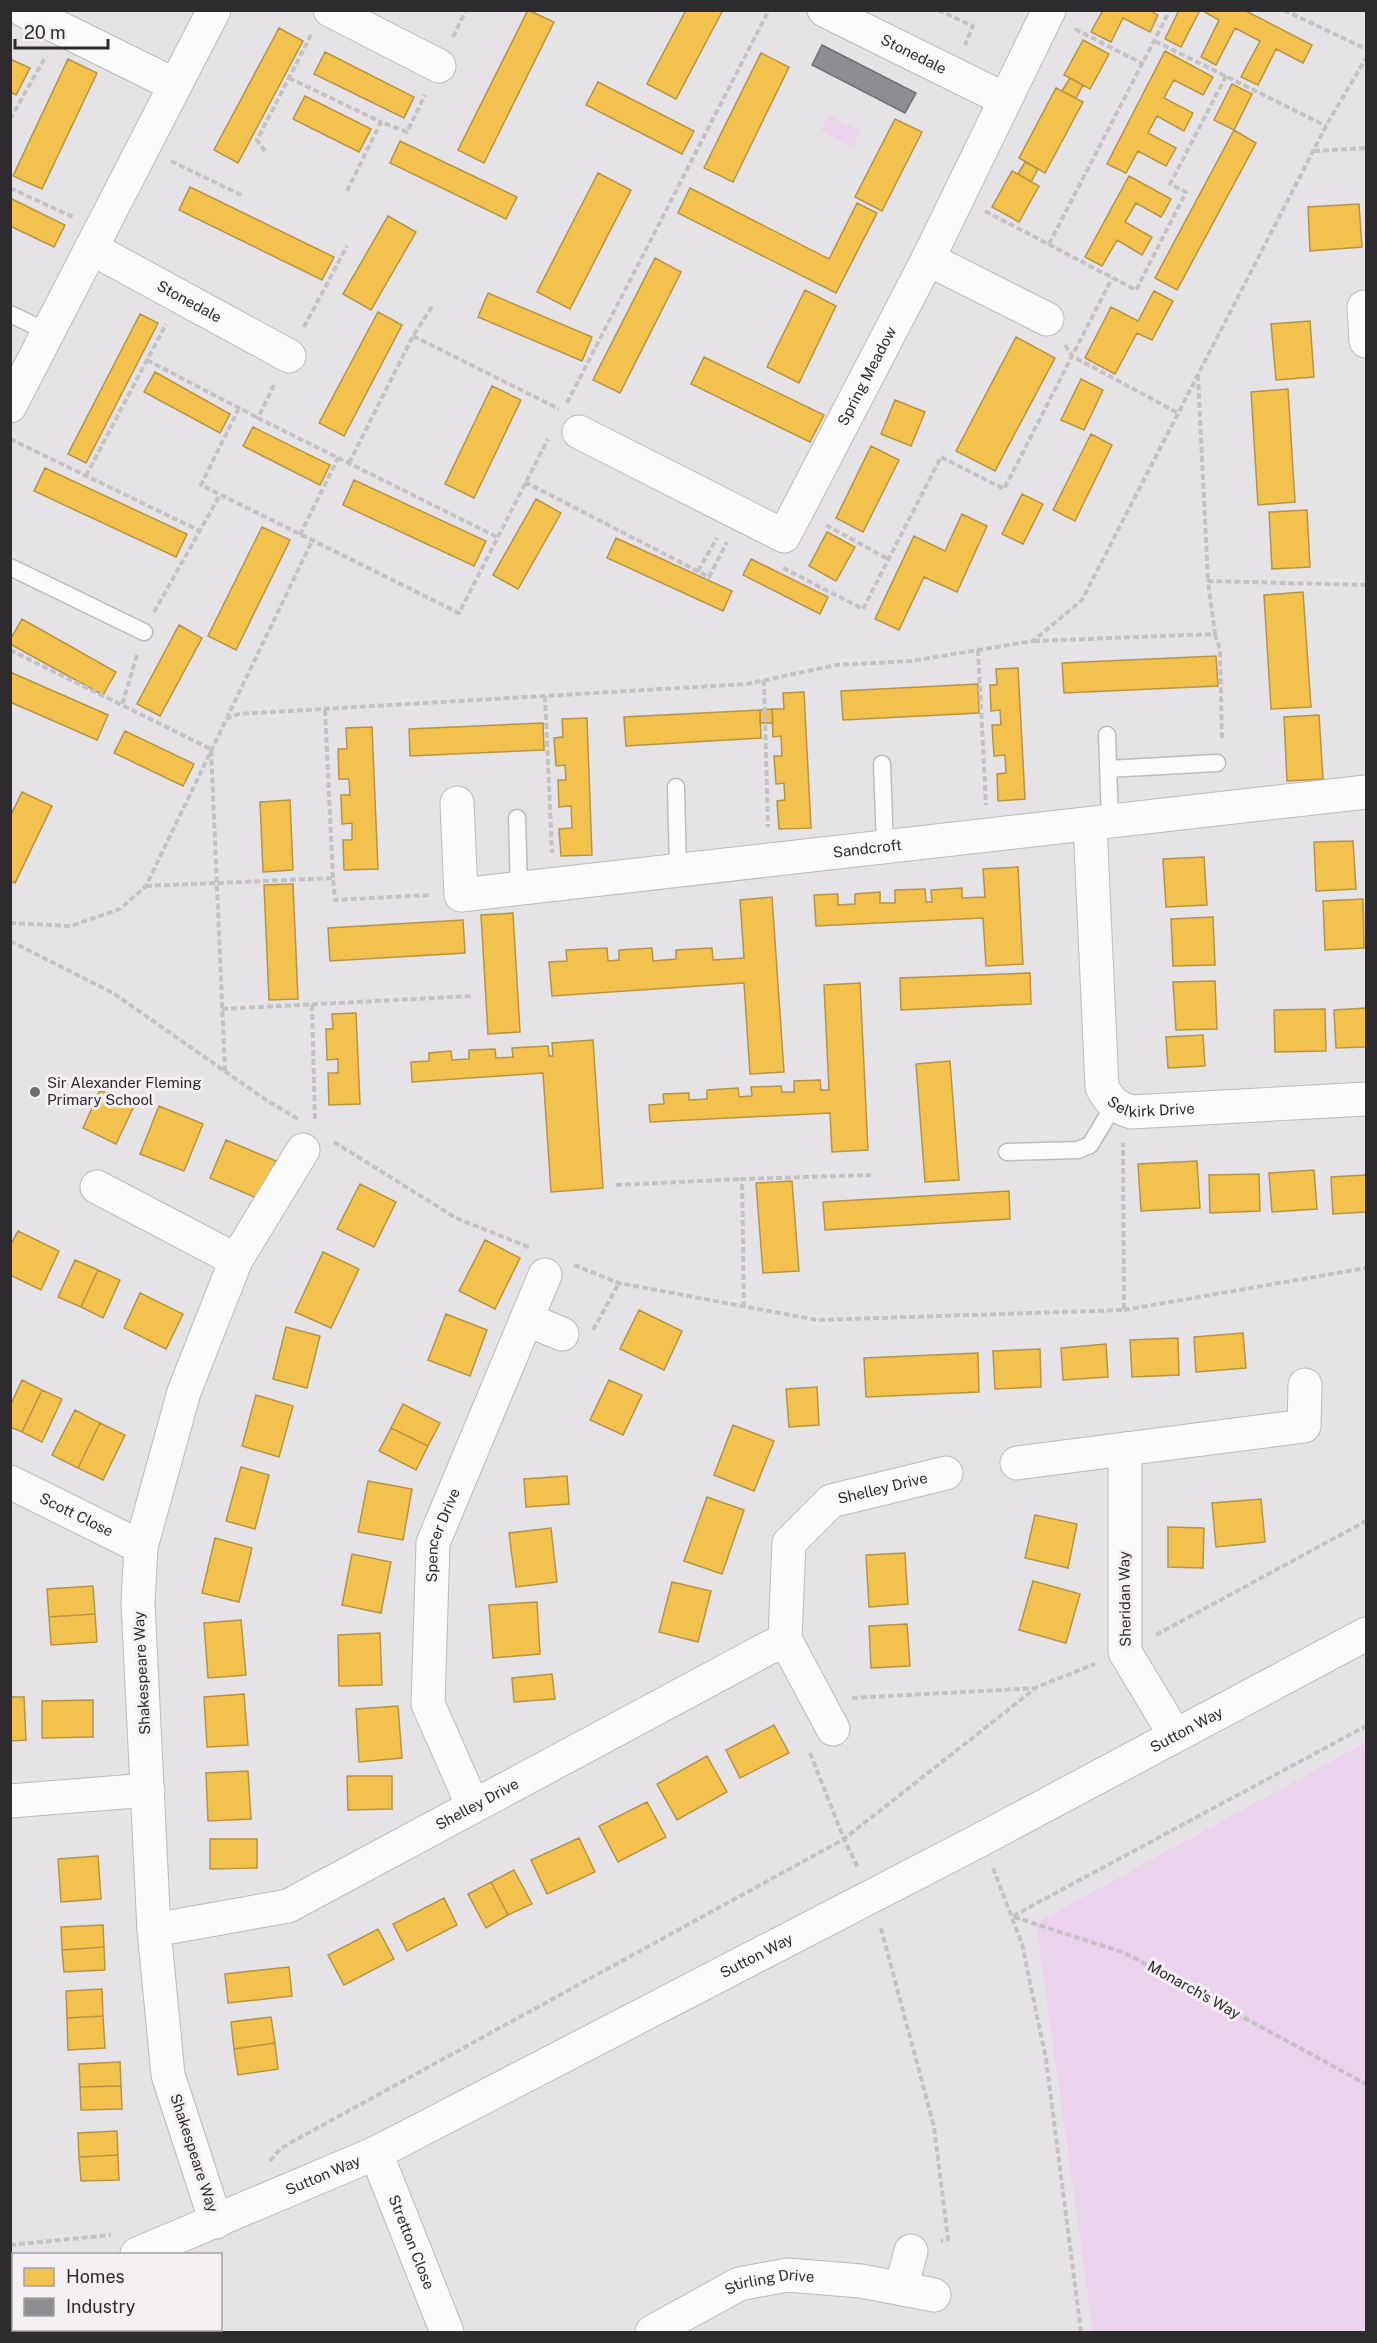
<svg xmlns="http://www.w3.org/2000/svg" width="1377" height="2343" font-family="'Public Sans',sans-serif">
<style>
.green{fill:#ecd3ed}
.homes{fill:#f2c14e;stroke:#b79444;stroke-width:1.5}
.industry{fill:#8d8d92;stroke:#707074;stroke-width:1.5}
.lines{fill:none;stroke-linecap:round;stroke-linejoin:round}
.lane-casing{stroke:#bcbabc;stroke-width:19}
.street-casing{stroke:#bcbabc;stroke-width:35}
.secondary-casing{stroke:#bcbabc;stroke-width:35}
.path{stroke:#c4c2c4;stroke-width:4;stroke-dasharray:6 3;stroke-linecap:butt}
.lane{stroke:#fbfbfb;stroke-width:16}
.street{stroke:#fbfbfb;stroke-width:33}
.secondary{stroke:#fbfbfb;stroke-width:33}
.poi-dot{fill:#6e6b6e;stroke:#f4f0f4;stroke-width:2}
.labels{text-anchor:middle;stroke-width:6;stroke-linejoin:round;paint-order:stroke}
.street-label{font-size:15px;fill:#2d2b2d;stroke:#f4f0f4}
.poi-label{font-size:15px;fill:#2d2b2d;stroke:#f4f0f4;text-anchor:start}
</style>
<rect width="100%" height="100%" fill="#e6e3e6"/>
<path class="green" d="M829 115 861 131 852 147 821 131Z
M1366 1742V2332H1093L1036 1923Z"/>
<path class="homes" d="M528 10 554 22 484 163 458 150Z
M686 10H723L676 99 647 84Z
M1103 10H1149L1158 15 1150 32 1123 18 1111 42 1091 32Z
M1179 10H1200L1181 47 1165 39Z
M1201 10H1244L1312 45 1303 63 1276 49 1258 85 1241 77 1260 41 1235 28 1216 65 1201 57 1219 20Z
M279 28 303 41 238 163 214 150Z
M1083 40 1109 54 1090 89 1064 75Z
M1165 51 1213 77 1203 95 1174 80 1164 98 1193 113 1184 131 1157 116 1148 133 1176 148 1166 166 1138 151 1126 173 1107 164Z
M325 52 414 97 404 118 314 74Z
M761 53 789 67 733 182 704 168Z
M10 59 30 68 16 95 10 92Z
M68 59 97 73 42 189 13 176Z
M1070 78 1083 85 1076 98 1062 91Z
M598 82 694 131 682 154 586 105Z
M1232 84 1252 94 1234 130 1214 120Z
M1056 88 1083 102 1045 173 1019 158Z
M305 96 371 129 359 152 293 119Z
M895 119 922 132 882 211 855 197Z
M1234 130 1256 143 1177 290 1155 278Z
M400 141 517 197 506 219 390 163Z
M1025 162 1038 169 1031 182 1018 174Z
M1012 171 1039 186 1019 222 992 207Z
M598 173 631 190 570 309 537 292Z
M1129 176 1171 199 1161 217 1136 203 1125 222 1152 237 1142 255 1117 240 1102 266 1085 257Z
M190 187 334 257 322 280 179 210Z
M690 188 829 259 857 203 877 213 836 293 678 213Z
M10 198 65 225 54 247 10 226Z
M1359 204 1362 247 1310 251 1308 207Z
M388 216 416 232 371 310 343 294Z
M655 258 681 272 620 393 593 380Z
M805 290 836 306 799 383 767 367Z
M1154 291 1173 301 1152 340 1137 333 1115 374 1085 358 1111 307 1138 321Z
M488 293 592 337 582 361 478 317Z
M378 312 402 325 344 436 319 423Z
M140 314 158 323 86 463 68 454Z
M1310 321 1314 377 1276 380 1271 324Z
M1016 337 1055 358 995 471 956 451Z
M704 357 824 415 810 442 691 384Z
M155 372 230 414 220 433 144 392Z
M1081 379 1103 390 1084 430 1061 420Z
M492 386 521 400 474 498 445 484Z
M1288 389 1295 502 1258 505 1251 392Z
M895 400 925 412 911 446 881 434Z
M253 427 330 465 320 485 243 446Z
M1091 434 1112 445 1075 521 1053 510Z
M871 446 899 460 863 532 836 518Z
M45 468 187 534 176 557 34 491Z
M354 480 486 541 474 566 343 505Z
M1022 494 1043 504 1023 544 1002 534Z
M536 499 561 513 518 589 493 575Z
M1307 510 1310 567 1272 569 1269 512Z
M962 514 987 526 957 592 924 577 899 630 875 619 914 536 945 551Z
M262 527 290 540 236 650 208 636Z
M827 532 855 547 836 581 809 566Z
M616 538 732 591 723 611 607 558Z
M751 559 828 597 820 614 743 575Z
M1303 592 1311 707 1271 709 1264 595Z
M22 619 116 672 103 695 10 644V640Z
M179 625 202 638 160 716 137 704Z
M1216 656 1218 686 1064 693 1062 663Z
M1018 668 1025 799 998 801 997 774 1006 773 1005 755 994 756 992 725H1001L1000 710 991 711 990 685H997L996 669Z
M10 672 108 715 97 740 10 702Z
M978 684 979 713 843 720 841 691Z
M804 692 811 828 779 829 777 801 785 800 784 783 776 784 774 756H782L781 736 773 737 772 709H784L783 693Z
M772 709 773 723H760V710Z
M760 710 761 738 626 746 624 717Z
M1319 715 1323 779 1287 781 1284 717Z
M587 718 592 855 561 856 559 829 572 828 571 806 559 807 558 780H566L565 765 556 766 554 738 563 737 562 719Z
M543 723 544 750 410 756 409 729Z
M372 727 378 869 344 870 343 840H352V823L342 824 341 795H350L349 779H339L338 749H347L346 728Z
M125 731 194 764 183 786 114 753Z
M22 792 52 806 15 883 10 881V817Z
M290 800 293 870 263 872 260 802Z
M1353 841 1356 889 1316 891 1314 842Z
M1204 857 1207 905 1166 907 1163 859Z
M1018 867 1023 964 986 966 983 918 816 926 814 895 838 894V905L855 904V894L880 892V903H895V890L925 889 926 902H932L931 890 962 888V898L985 897 983 869Z
M293 884 298 999 269 1000 264 885Z
M772 897 784 1072 750 1074 744 983 552 996 549 962 567 961 566 950 607 948 608 961 619 960V950L652 948 653 961 676 959V950L712 948 713 960 744 958 740 900Z
M1363 899 1364 948 1325 950 1323 901Z
M513 913 520 1032 488 1034 481 915Z
M1213 917 1215 965 1173 966 1171 919Z
M463 920 465 953 330 961 328 928Z
M1030 973 1031 1004 901 1010 900 978Z
M1215 981 1217 1029 1176 1030 1173 982Z
M860 983 868 1150 832 1152 830 1113 650 1122 649 1105 664 1104 663 1094 689 1093V1100L707 1099V1090L738 1088 739 1097 752 1096 751 1087 781 1086 782 1092H794V1081L820 1080 821 1090H829L824 985Z
M1366 1008V1047L1336 1048 1334 1010Z
M1325 1009 1326 1051 1275 1052 1274 1010Z
M356 1013 360 1104 329 1105 328 1073H338V1059L327 1060 326 1029H333L332 1014Z
M1203 1035 1205 1066 1168 1068 1166 1037Z
M593 1040 603 1188 551 1192 543 1073 412 1082 411 1062 429 1061V1053L451 1051 452 1060 469 1059V1050L495 1049 496 1058 513 1057 512 1048 548 1046 549 1056H553L552 1043Z
M950 1061 959 1180 925 1182 916 1064Z
M100 1090 134 1106 116 1144 83 1128Z
M159 1106 203 1124 184 1171 140 1154Z
M226 1140 276 1161 259 1199 210 1178Z
M1197 1161 1200 1208 1141 1211 1138 1164Z
M1314 1170 1317 1209 1272 1212 1269 1173Z
M1259 1174 1260 1211 1210 1213 1209 1175Z
M1366 1175V1212L1333 1214 1331 1177Z
M792 1181 799 1271 763 1273 756 1183Z
M360 1184 396 1202 374 1247 337 1229Z
M1009 1191 1010 1219 825 1230 823 1202Z
M18 1231 59 1251 41 1290 10 1275V1246Z
M485 1240 520 1258 495 1309 459 1291Z
M323 1252 359 1269 331 1328 295 1312Z
M75 1260 98 1270 81 1307 58 1297Z
M98 1270 120 1280 103 1318 81 1307Z
M140 1293 183 1314 166 1349 124 1328Z
M639 1310 682 1331 664 1370 620 1349Z
M446 1314 487 1330 470 1376 428 1360Z
M286 1327 320 1336 307 1388 273 1379Z
M1243 1333 1246 1368 1196 1372 1194 1337Z
M1178 1338 1179 1375 1132 1377 1130 1340Z
M1106 1344 1108 1377 1063 1380 1061 1348Z
M1040 1349 1041 1387 995 1389 993 1351Z
M978 1353 979 1392 866 1397 864 1358Z
M22 1380 42 1390 22 1432 10 1427V1406Z
M609 1380 642 1395 623 1435 590 1420Z
M817 1387 819 1425 789 1427 786 1389Z
M42 1390 62 1399 42 1442 22 1432Z
M256 1395 293 1406 279 1457 242 1446Z
M403 1404 440 1423 428 1446 391 1428Z
M75 1410 100 1423 78 1468 52 1455Z
M100 1423 125 1435 103 1480 78 1468Z
M733 1425 774 1441 754 1491 714 1475Z
M391 1428 428 1446 416 1470 379 1451Z
M241 1467 269 1475 255 1529 226 1521Z
M567 1476 569 1504 526 1507 524 1479Z
M368 1481 412 1489 403 1540 358 1532Z
M707 1497 744 1510 722 1574 684 1561Z
M1261 1499 1265 1542 1216 1547 1212 1503Z
M1035 1515 1077 1524 1068 1568 1025 1558Z
M1168 1527 1204 1528 1203 1568 1168 1567Z
M551 1528 557 1582 516 1587 509 1533Z
M215 1538 252 1548 239 1602 202 1593Z
M905 1553 908 1604 869 1607 866 1555Z
M352 1554 391 1562 381 1613 342 1605Z
M1033 1581 1080 1594 1066 1643 1019 1630Z
M672 1582 711 1591 698 1642 659 1632Z
M93 1586 95 1614 49 1617 47 1589Z
M537 1602 540 1654 493 1658 489 1605Z
M95 1614 97 1642 51 1645 49 1617Z
M241 1620 246 1675 208 1678 204 1623Z
M907 1624 910 1666 871 1668 869 1626Z
M380 1633 382 1685 339 1686 338 1635Z
M552 1674 555 1699 514 1702 512 1678Z
M244 1694 248 1745 207 1747 204 1697Z
M10 1697H24L26 1740 10 1741Z
M93 1700V1737L42 1738V1701Z
M398 1706 402 1758 359 1762 356 1709Z
M774 1725 789 1753 740 1778 726 1750Z
M707 1756 727 1792 677 1820 657 1784Z
M248 1771 251 1819 208 1821 206 1773Z
M347 1776H392V1809L348 1810Z
M647 1802 666 1837 618 1862 599 1826Z
M579 1838 595 1872 547 1894 531 1860Z
M210 1839H257V1868L210 1869Z
M98 1856 101 1899 61 1902 58 1859Z
M514 1870 532 1904 508 1915 491 1882Z
M491 1882 508 1915 486 1928 468 1894Z
M444 1898 457 1925 407 1951 393 1924Z
M103 1925 104 1947 62 1950 61 1927Z
M378 1929 394 1959 344 1985 328 1955Z
M104 1947 105 1970 64 1972 62 1950Z
M289 1967 292 1996 228 2003 225 1974Z
M102 1989 103 2016 67 2018 66 1991Z
M103 2016 105 2048 68 2050 67 2018Z
M271 2017 275 2043 234 2049 231 2022Z
M275 2043 278 2069 238 2075 234 2049Z
M120 2062 121 2086 80 2087 79 2064Z
M121 2086 122 2109 81 2110 80 2087Z
M117 2131 118 2155 79 2157 78 2133Z
M118 2155 119 2180 81 2181 79 2157Z"/>
<path class="industry" d="M822 45 916 93 905 113 812 65Z"/>
<g class="lines">
<g class="lane-casing">
<path id="lane" d="M10 314 48 332
M10 567 144 632
M1107 735 1110 822
M882 764 885 848
M1108 769 1217 763
M676 787 678 871
M517 818 519 888
M1007 1152 1078 1150 1090 1145 1114 1105"/>
</g>
<g class="street-casing">
<g id="street">
<path d="M23 10 175 85"/>
<path d="M330 10 439 66"/>
<path id="s1" d="M824 10 1004 99"/>
<path id="s2" d="M91 248 289 356"/>
<path d="M928 259 1047 319"/>
<path d="M1364 307 1366 341"/>
<path d="M10 406 214 10"/>
<path id="s3" d="M579 432 784 536 928 259 1049 10"/>
<path id="s4" d="M457 803 461 895 1366 792"/>
<path id="s5" d="M1090 824 1102 1087C1109 1101 1117 1108 1132 1112L1366 1099"/>
<path d="M97 1187 236 1260"/>
<path d="M528 1320 562 1334"/>
<path d="M1017 1463 1125 1449"/>
<path id="s6" d="M10 1482 141 1547"/>
<path d="M785 1639 833 1729"/>
<path d="M1175 1735 1125 1652V1449L1304 1426 1305 1385"/>
<path d="M10 1801 148 1790"/>
<path id="s7" d="M473 1806 428 1704 433 1543 545 1275"/>
<path id="s8" d="M154 1930 288 1906 785 1639 789 1543 831 1501 946 1473"/>
<path id="s9" d="M376 2153 447 2332"/>
<path d="M216 2222 168 2075 154 1930 138 1603 141 1547 184 1392 236 1260 303 1150"/>
<path d="M901 2288 911 2251"/>
<path id="s10" d="M652 2332 739 2284 787 2275 861 2281 934 2295"/>
</g>
</g>
<g class="secondary-casing">
<g id="secondary">
<path id="s11" d="M137 2254 376 2153 982 1839 1366 1634"/>
<path d="M10 2286 14 2285"/>
</g>
</g>
<path class="path" d="M938 10 973 26 965 45
M1284 10 1366 49
M1075 29 1143 64
M453 37 466 10
M1155 41 1326 126
M289 78 381 122
M10 119 46 56
M265 151 257 140 311 35
M1314 151 1366 148
M171 161 243 196
M10 188 73 217
M347 191 381 122 407 132 425 95
M985 211 1136 290 1186 192 1170 184 1226 76
M1049 244 1170 10
M304 327 347 246
M413 336 559 409
M1065 345 1072 356 1178 413
M147 360 258 418
M1198 375 1208 581
M274 385 258 418 497 537
M567 403 769 10
M239 408 201 485 459 613 548 439
M10 439 200 531
M349 463 413 336 433 305
M86 476 166 324
M525 482 709 577 727 542
M826 525 888 559
M300 535 338 458
M783 568 863 609 941 457 1004 489 1112 278
M698 571 717 538
M154 612 220 495
M1215 634 1220 650 1222 740
M1034 641 1215 634 1208 581 1366 585
M10 650 122 705
M978 650 986 805
M137 655 122 705 211 749 225 1071
M764 680 768 827
M545 696 552 853
M325 710 333 878
M226 719 238 714 747 684 836 665 911 661 1033 641 1082 600 1326 126 1366 58
M146 886 333 878 335 900 430 895
M10 923 71 926 120 909 146 886 312 541
M10 941 113 993 266 1100 298 1119
M312 1005 315 1121
M222 1009 472 996
M334 1142 456 1218 531 1248
M616 1185 742 1179
M574 1265 619 1283 817 1320 1124 1310 1123 1143
M744 1307 742 1179 871 1175
M1124 1310 1366 1268
M593 1330 619 1283
M1156 1635 1366 1521
M852 1698 1037 1688
M810 1753 844 1839 858 1868
M993 1868 1022 1944 1046 2059 1081 2332
M1013 1916 1366 1726
M1014 1917 1125 1953 1366 2084
M881 1928 934 2127 948 2239 941 2241
M270 2161 281 2148 844 1839 1037 1687 1095 1664
M10 2245 111 2235"/>
<use href="#lane" class="lane"/>
<use href="#street" class="street"/>
<use href="#secondary" class="secondary"/>
</g>
<circle class="poi-dot" cx="35" cy="1092" r="6"/>
<g class="labels">
<g class="street-label">
<text dy="5" stroke="none"><textPath href="#s1" startOffset="100">Stonedale</textPath></text>
<text dy="5" stroke="none"><textPath href="#s2" startOffset="112">Stonedale</textPath></text>
<text dy="5" stroke="none"><textPath href="#s3" startOffset="410">Spring Meadow</textPath></text>
<text dy="5" stroke="none"><textPath href="#s4" startOffset="501">Sandcroft</textPath></text>
<text dy="5" stroke="none"><textPath href="#s5" startOffset="322">Selkirk Drive</textPath></text>
<text dy="5" stroke="none"><textPath href="#s8" startOffset="909">Shelley Drive</textPath></text>
<text dy="5" stroke="none"><textPath href="#s6" startOffset="74">Scott Close</textPath></text>
<text dy="5" stroke="none"><textPath href="#s7" startOffset="282">Spencer Drive</textPath></text>
<text transform="translate(1125 1599) rotate(-91)" y="5">Sheridan Way</text>
<text transform="translate(142 1673) rotate(-93)" y="5">Shakespeare Way</text>
<text dy="5" stroke="none"><textPath href="#s11" startOffset="1174">Sutton Way</textPath></text>
<text dy="5" stroke="none"><textPath href="#s8" startOffset="351">Shelley Drive</textPath></text>
<text dy="5" stroke="none"><textPath href="#s11" startOffset="688">Sutton Way</textPath></text>
<text transform="translate(1194 1990) rotate(29)" y="5">Monarch's Way</text>
<text transform="translate(194 2153) rotate(72)" y="5">Shakespeare Way</text>
<text dy="5" stroke="none"><textPath href="#s11" startOffset="202">Sutton Way</textPath></text>
<text dy="5" stroke="none"><textPath href="#s9" startOffset="96">Stretton Close</textPath></text>
<text dy="5" stroke="none"><textPath href="#s10" startOffset="130">Stirling Drive</textPath></text>
</g>
<g class="poi-label">
<text x="47" y="1088">Sir Alexander Fleming<tspan x="47" dy="17">Primary School</tspan></text>
</g>
</g>
<rect width="1377" height="2343" fill="none" stroke="#2d2b2d" stroke-width="24"/>
<rect x="12" y="2253" width="210" height="78" fill="#f4f0f4" stroke="#a4a1a4" stroke-width="1.5"/>
<rect x="24" y="2268" width="30" height="18" fill="#f2c14e" stroke="#a4a1a4" stroke-width="1.5"/>
<text x="66" y="2283" font-size="18" fill="#2d2b2d">Homes</text>
<rect x="24" y="2298" width="30" height="18" fill="#8d8d92" stroke="#a4a1a4" stroke-width="1.5"/>
<text x="66" y="2313" font-size="18" fill="#2d2b2d">Industry</text>
<path d="M15 39v9h93v-9" fill="none" stroke="#2d2b2d" stroke-width="3"/>
<text x="24" y="39" font-size="18" fill="#2d2b2d" stroke="#f4f0f4" stroke-width="4.5" paint-order="stroke">20 m</text>
</svg>
